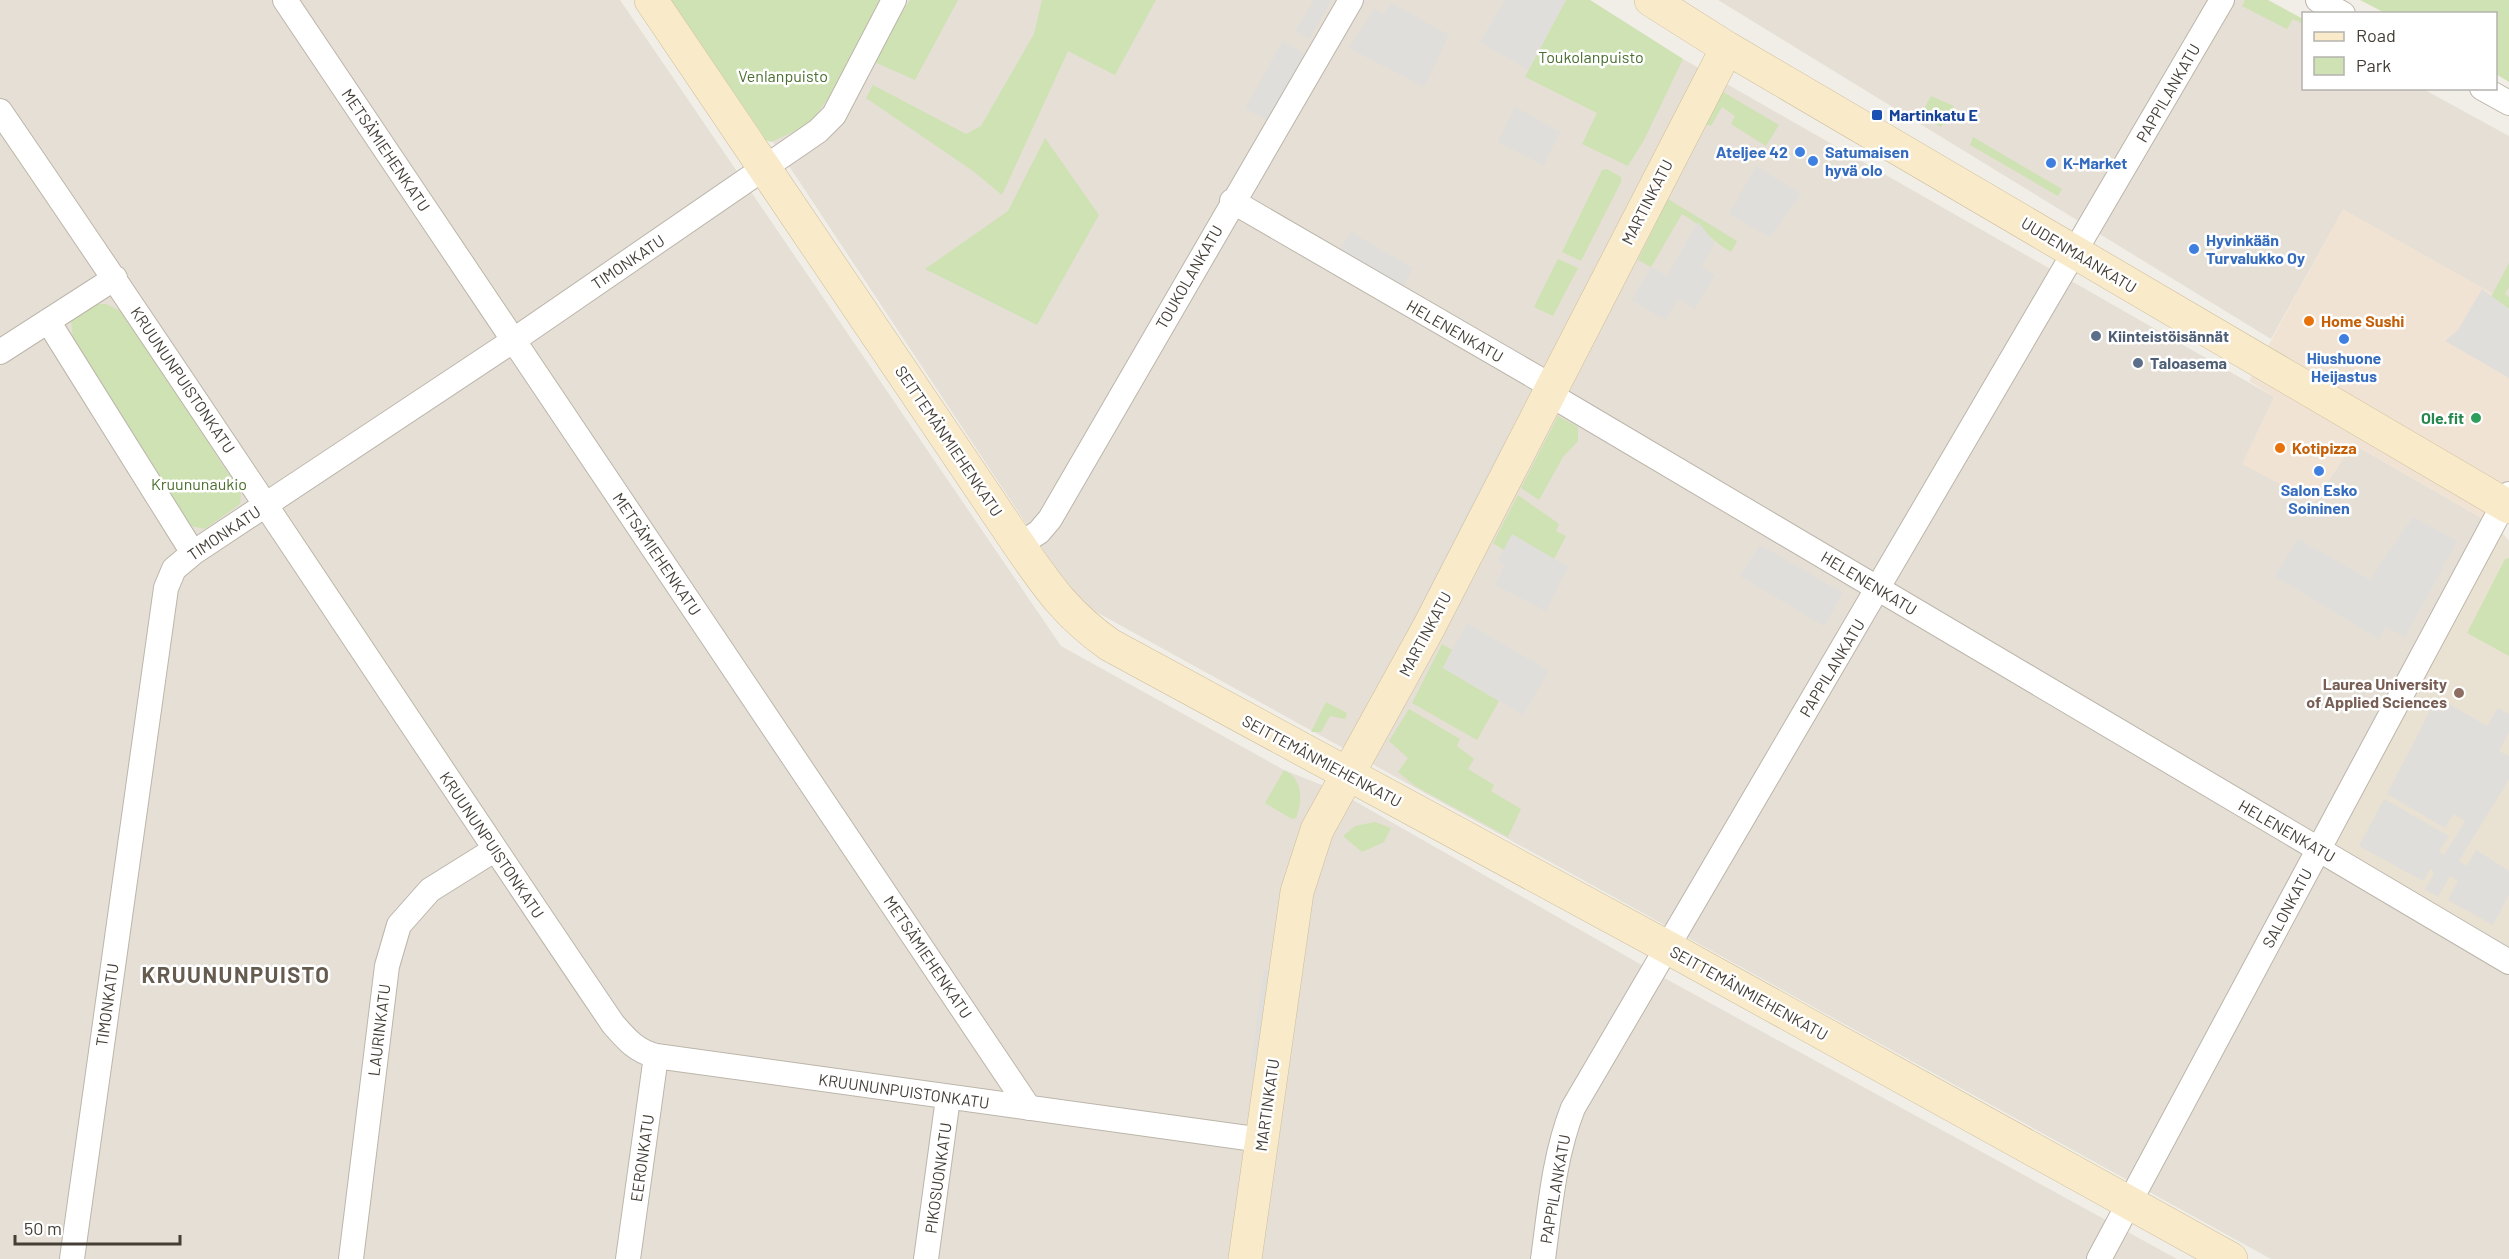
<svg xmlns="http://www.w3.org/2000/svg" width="2509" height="1259" font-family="Barlow,sans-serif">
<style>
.residential{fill:#e5dfd5}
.commercial{fill:#f1e3d4}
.education{fill:#e9e1d2}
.green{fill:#cfe2b3}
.parking{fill:#e0dedb}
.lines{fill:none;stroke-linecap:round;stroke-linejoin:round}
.street-casing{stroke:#bcb5aa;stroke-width:26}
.secondary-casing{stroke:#cdbd9b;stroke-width:34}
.street{stroke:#fff;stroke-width:24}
.secondary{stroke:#f9ebc9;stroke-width:33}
.transit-dot{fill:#1a4fb4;stroke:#fff;stroke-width:2}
.shop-dot{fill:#3f7fe0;stroke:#fff;stroke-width:2}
.food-dot{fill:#e8710a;stroke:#fff;stroke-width:2}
.service-dot{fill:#5c6f8a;stroke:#fff;stroke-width:2}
.leisure-dot{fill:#2e9e5b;stroke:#fff;stroke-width:2}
.education-dot{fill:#8d6e63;stroke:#fff;stroke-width:2}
.labels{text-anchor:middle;stroke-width:5;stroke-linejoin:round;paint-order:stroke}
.park-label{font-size:16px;fill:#4b6f30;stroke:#fff}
.street-label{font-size:16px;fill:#443e37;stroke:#fff}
.transit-label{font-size:16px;font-weight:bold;fill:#164399;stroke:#fff;text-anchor:start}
.shop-label{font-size:16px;font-weight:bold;fill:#366cbe;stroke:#fff;text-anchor:start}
.food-label{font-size:16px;font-weight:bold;fill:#c56008;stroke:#fff;text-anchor:start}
.service-label{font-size:16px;font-weight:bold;fill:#4e5e75;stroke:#fff;text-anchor:start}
.leisure-label{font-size:16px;font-weight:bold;fill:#27864d;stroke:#fff;text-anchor:end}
.education-label{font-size:16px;font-weight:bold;fill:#785e54;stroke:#fff;text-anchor:end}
.district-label{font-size:22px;font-weight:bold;letter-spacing:1.5px;fill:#655b4f;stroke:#fff}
</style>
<rect width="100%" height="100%" fill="#f1eee7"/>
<path class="residential" d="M0 0H620L1061 646 1284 770 1337 791 1668 980 2177 1259H0Z
M679 0H1590L1683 59 2274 397 2243 464 2314 502 2353 444 2497 527 2329 845 2509 945V1259H2271L1078 602Z
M1718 0H2261L2303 23 2304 88 2423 89 2509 136V303L2343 210 2271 339Z"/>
<path class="commercial" d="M2343 209 2509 303V482L2497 527 2353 444 2314 502 2242 464 2274 397 2249 381Z"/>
<path class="education" d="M2497 527 2509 541V945L2329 845Z"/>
<path class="green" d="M671 0H881L830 96 819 111 806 126 771 142 766 140Z
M910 0H958L915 80 870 60Z
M1042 0H1156L1115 75 1068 51 1002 195 973 171 866 98 873 85 966 134 981 126 1034 34Z
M1566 0H1590L1683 59 1644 140 1628 166 1582 144 1597 113 1525 77Z
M2245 0H2268L2303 19V24L2293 19 2287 29 2242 6Z
M2360 0H2509V82L2496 74V14L2385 13Z
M1723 92 1779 125 1766 146 1731 124 1735 116 1722 107 1711 126 1706 124Z
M1931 96 1954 106 1941 127 1921 115Z
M1973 137 2062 189 2058 196 1970 145Z
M1045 138 1099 215 1037 325 925 269 1008 211Z
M1607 169 1621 177V182L1581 261 1562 252 1602 170Z
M1668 199 1737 241 1731 252C1712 242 1701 224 1682 214L1651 267 1638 260Z
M1558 259 1578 268 1553 316 1534 307Z
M2509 263V287L2505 294 2509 297V309L2491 297Z
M91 304H106L123 312 241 493 240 504 205 529 191 526 186 520 73 342 71 320Z
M1558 416 1578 427V441L1563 457 1539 500 1521 488Z
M1518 495 1559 524 1556 531 1566 536 1554 559 1512 535 1504 550 1493 543Z
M2509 558V656L2467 633 2505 559Z
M1442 644 1452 650 1443 668 1499 701 1477 740 1412 703Z
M1326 702 1347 713 1345 719 1330 716 1321 732H1311Z
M1409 709 1460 739 1457 746 1474 759 1468 769 1494 785 1491 791 1521 809 1508 837 1415 786 1398 772 1408 758 1389 741Z
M1284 770C1303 779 1303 800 1296 818L1292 819 1265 803Z
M1375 822 1391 828 1384 842 1362 852 1343 836 1355 826Z"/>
<path class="parking" d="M1314 0H1332L1309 39 1295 31Z
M1505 0H1566L1528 70 1480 42Z
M1391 3 1449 35 1424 87 1349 48 1374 9 1385 14Z
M1283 41 1307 55 1268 121 1245 108Z
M1515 107 1560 132 1544 165 1498 142Z
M1756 166 1801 194 1770 237 1729 214Z
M1698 222 1715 243 1702 267 1715 275 1695 309 1679 299 1665 320 1632 300 1651 267 1667 276Z
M1351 232 1413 268 1403 287 1340 250Z
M2482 289 2509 309V378L2445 341 2458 330Z
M1519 425 1383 690 1394 657 1437 572 1500 448Z
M2413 517 2457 541 2405 637 2385 627 2379 639 2275 576 2298 539 2370 580Z
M1512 534 1568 567 1546 611 1495 585 1504 566 1498 561Z
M1760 545 1843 593 1824 626 1740 576Z
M1467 623 1549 671 1523 715 1443 668Z
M2437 697 2487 726 2498 708 2509 714V732L2499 751 2509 756V779L2459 861 2467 866 2476 850 2509 871V895L2493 925 2448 900 2458 881 2450 876 2438 897 2425 889 2434 874 2431 868 2423 881 2359 846 2384 799 2449 836 2439 851 2444 855 2465 821 2453 814 2445 828 2387 794Z
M1264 970 1274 971 1260 1070H1250Z"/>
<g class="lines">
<g class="street-casing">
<path id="street" d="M285 0 1029 1108
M2318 0 2343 14
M2482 88 2509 103
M0 111C207 413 407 720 613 1024 626 1039 636 1051 656 1056L1262 1140
M1232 201 1539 379 1561 401 2509 962
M48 321 193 553
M0 352 115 278
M1019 545 1039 532 1050 519 1351 0
M72 1259 166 588 174 569 193 553 514 340 818 131 834 115 894 0
M351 1259 387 966 399 925 430 890 494 850
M628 1259 656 1056
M926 1259 948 1098
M1543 1259C1550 1208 1554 1156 1573 1108L2222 0
M2099 1259 2509 494"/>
</g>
<g class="secondary-casing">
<path id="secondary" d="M651 0 1019 545C1048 587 1067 615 1110 645L1667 947 2231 1259
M1651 0 1727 48 2509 507
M1245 1259 1297 892 1317 830 1429 627 1727 48"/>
</g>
<use href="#street" class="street"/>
<use href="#secondary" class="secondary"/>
</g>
<rect class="transit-dot" x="1871" y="109" width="12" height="12" rx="3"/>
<g class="shop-dot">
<circle cx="1800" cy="152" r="6"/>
<circle cx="1813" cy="161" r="6"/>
<circle cx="2051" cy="163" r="6"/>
<circle cx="2194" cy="249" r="6"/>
<circle cx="2344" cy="339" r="6"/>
<circle cx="2319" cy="471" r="6"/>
</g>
<g class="food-dot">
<circle cx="2309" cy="321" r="6"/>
<circle cx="2280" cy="448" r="6"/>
</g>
<g class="service-dot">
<circle cx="2096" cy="336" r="6"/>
<circle cx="2138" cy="363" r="6"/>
</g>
<circle class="leisure-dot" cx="2476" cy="418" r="6"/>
<circle class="education-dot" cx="2459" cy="693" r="6"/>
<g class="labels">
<g class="park-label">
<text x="1591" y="63">Toukolanpuisto</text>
<text x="783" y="82">Venlanpuisto</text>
<text x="199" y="490">Kruununaukio</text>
</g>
<g class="street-label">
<text transform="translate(2168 93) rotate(-60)" y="6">PAPPILANKATU</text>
<text transform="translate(386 150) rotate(56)" y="6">METSÄMIEHENKATU</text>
<text transform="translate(1647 202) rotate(-63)" y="6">MARTINKATU</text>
<text transform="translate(2079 255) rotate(31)" y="6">UUDENMAANKATU</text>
<text transform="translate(628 262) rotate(-34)" y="6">TIMONKATU</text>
<text transform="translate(1189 277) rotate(-60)" y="6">TOUKOLANKATU</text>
<text transform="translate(1455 331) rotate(30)" y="6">HELENENKATU</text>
<text transform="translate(183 380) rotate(56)" y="6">KRUUNUNPUISTONKATU</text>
<text transform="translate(949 441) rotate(56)" y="6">SEITTEMÄNMIEHENKATU</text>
<text transform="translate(224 533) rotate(-34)" y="6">TIMONKATU</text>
<text transform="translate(657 554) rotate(56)" y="6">METSÄMIEHENKATU</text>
<text transform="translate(1869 583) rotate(31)" y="6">HELENENKATU</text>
<text transform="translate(1425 634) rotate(-62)" y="6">MARTINKATU</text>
<text transform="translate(1832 668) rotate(-59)" y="6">PAPPILANKATU</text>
<text transform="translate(1322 761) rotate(28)" y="6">SEITTEMÄNMIEHENKATU</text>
<text transform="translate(2287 831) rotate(30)" y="6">HELENENKATU</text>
<text transform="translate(492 845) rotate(56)" y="6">KRUUNUNPUISTONKATU</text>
<text transform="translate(2287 908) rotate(-62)" y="6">SALONKATU</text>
<text transform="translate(928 957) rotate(56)" y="6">METSÄMIEHENKATU</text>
<text transform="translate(1749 993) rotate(29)" y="6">SEITTEMÄNMIEHENKATU</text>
<text transform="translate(107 1005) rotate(-82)" y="6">TIMONKATU</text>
<text transform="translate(379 1030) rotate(-83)" y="6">LAURINKATU</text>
<text transform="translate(904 1091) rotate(8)" y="6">KRUUNUNPUISTONKATU</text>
<text transform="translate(1267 1105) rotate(-82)" y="6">MARTINKATU</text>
<text transform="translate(642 1158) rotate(-82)" y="6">EERONKATU</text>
<text transform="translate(938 1178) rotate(-82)" y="6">PIKOSUONKATU</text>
<text transform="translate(1555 1189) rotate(-80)" y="6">PAPPILANKATU</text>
</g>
<g class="transit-label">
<text x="1889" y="121">Martinkatu E</text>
</g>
<g class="shop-label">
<text x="1788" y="158" text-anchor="end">Ateljee 42</text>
<text x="1825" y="158">Satumaisen<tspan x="1825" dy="18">hyvä olo</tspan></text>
<text x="2063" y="169">K-Market</text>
<text x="2206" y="246">Hyvinkään<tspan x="2206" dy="18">Turvalukko Oy</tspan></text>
<text x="2344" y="364" text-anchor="middle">Hiushuone<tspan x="2344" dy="18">Heijastus</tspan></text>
<text x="2319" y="496" text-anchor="middle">Salon Esko<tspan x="2319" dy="18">Soininen</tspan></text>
</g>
<g class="food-label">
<text x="2321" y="327">Home Sushi</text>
<text x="2292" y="454">Kotipizza</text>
</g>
<g class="service-label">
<text x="2108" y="342">Kiinteistöisännät</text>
<text x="2150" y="369">Taloasema</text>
</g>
<g class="leisure-label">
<text x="2464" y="424">Ole.fit</text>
</g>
<g class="education-label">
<text x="2447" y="690">Laurea University<tspan x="2447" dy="18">of Applied Sciences</tspan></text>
</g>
<g class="district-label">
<text x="236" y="983">KRUUNUNPUISTO</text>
</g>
</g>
<rect x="2302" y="12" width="195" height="78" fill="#ffffff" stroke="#b4b2af" stroke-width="1.5"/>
<rect x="2314" y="32" width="30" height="9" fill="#f9ebc9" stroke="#b4b2af" stroke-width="1.5"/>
<text x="2356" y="42" font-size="18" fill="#443e37">Road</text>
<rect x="2314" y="57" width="30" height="18" fill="#cfe2b3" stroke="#b4b2af" stroke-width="1.5"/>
<text x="2356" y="72" font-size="18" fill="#443e37">Park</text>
<path d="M15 1235v9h165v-9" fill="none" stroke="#443e37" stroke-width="3"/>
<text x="24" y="1235" font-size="18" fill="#443e37" stroke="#ffffff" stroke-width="4.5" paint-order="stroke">50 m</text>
</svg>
